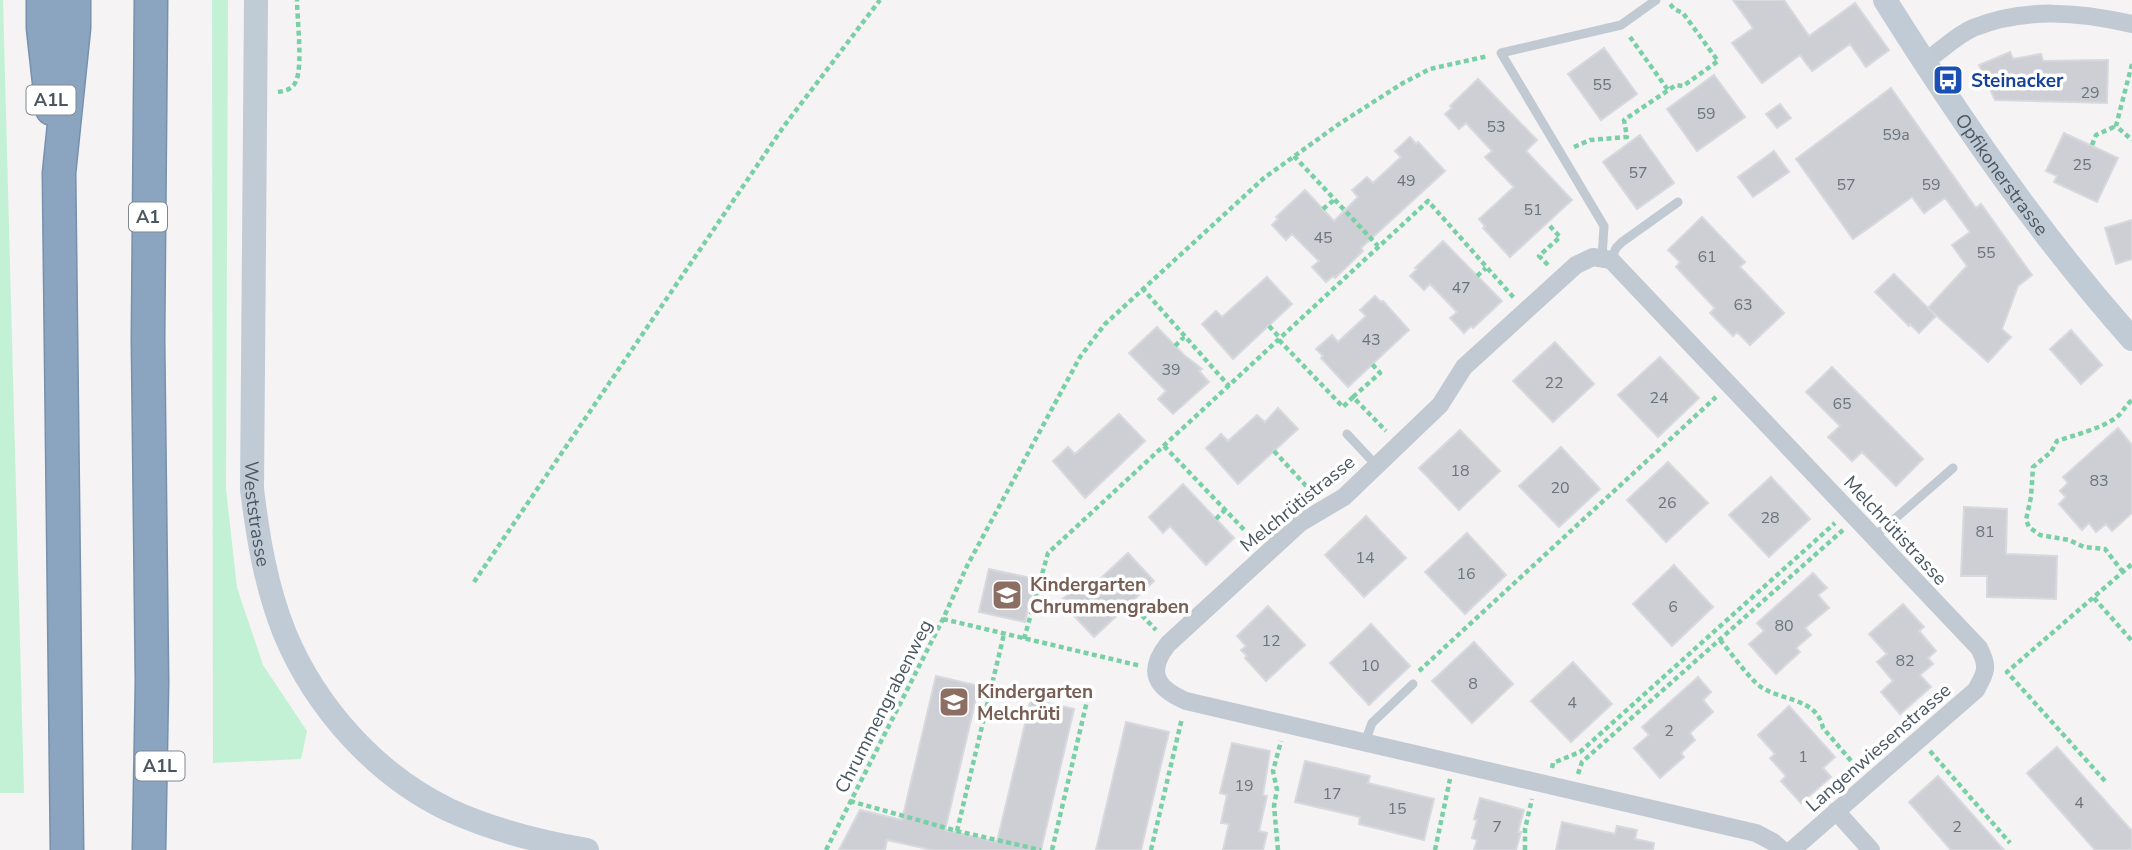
<svg xmlns="http://www.w3.org/2000/svg" width="2132" height="850" font-family="'Nunito Sans',sans-serif">
<style>
.green{fill:#c3f1d5}
.building{fill:#cdcfd5;stroke:#d7d9de;stroke-width:2}
.lines{fill:none;stroke-linecap:round;stroke-linejoin:round}
.highway-casing{stroke:#7690ad;stroke-width:35}
.path{stroke:#7ad0a6;stroke-width:4.5;stroke-dasharray:5 3.5;stroke-linecap:butt}
.lane{stroke:#c1cad2;stroke-width:9}
.street{stroke:#c1cad2;stroke-width:18}
.secondary{stroke:#c1cbd6;stroke-width:24}
.highway{stroke:#8ba5c1;stroke-width:32}
.labels{text-anchor:middle;stroke-width:7;stroke-linejoin:round;paint-order:stroke}
.number-label{font-size:16px;fill:#6b747e}
.shield{fill:#fff;stroke:#808990;stroke-width:2}
.shield-label{font-size:18px;font-weight:bold;fill:#4a5661}
.transit-label{font-size:19px;font-weight:bold;fill:#164399;stroke:#fff;text-anchor:start}
.street-label{font-size:19px;fill:#4a5661;stroke:#fff}
.education-label{font-size:19px;font-weight:bold;fill:#785e54;stroke:#fff;text-anchor:start}
</style>
<rect width="100%" height="100%" fill="#f5f3f3"/>
<path class="green" d="M0 0H3L24 793H0Z
M212 0H228L226 489 237 588 263 665 307 731 301 759 213 763Z"/>
<path class="building" d="M1733 0H1784L1809 36 1855 3 1889 50 1866 67 1850 44 1812 71 1800 55 1762 83 1732 43 1753 28Z
M1604 48 1637 94 1601 120 1568 74Z
M2010 52 2013 59 2041 54 2043 61 2108 60 2107 103 1995 100 1979 65Z
M1714 75 1745 117 1697 151 1667 109Z
M1478 79 1537 140 1526 151 1572 200 1510 257 1483 228 1485 226 1479 219 1514 187 1485 157 1492 151 1466 123 1459 129 1445 114 1452 108 1450 106Z
M1891 88 1976 208 1981 204 2032 275 2018 286 2002 329 2011 337 1988 362 1928 308 1967 266 1952 245 1970 232 1945 198 1924 213 1912 197 1853 239 1796 159Z
M1780 104 1791 118 1777 128 1766 114Z
M2064 133 2118 158 2097 202 2054 182 2057 176 2046 171Z
M1640 135 1674 183 1637 209 1603 162Z
M1410 137 1416 144 1418 142 1445 171 1361 248 1363 251 1335 278 1333 276 1326 282 1312 267 1319 261 1292 234 1286 240 1272 225 1278 219 1276 217 1305 190 1334 221 1358 197 1352 190 1367 177 1373 183 1401 157 1395 151Z
M1774 151 1789 172 1753 197 1738 177Z
M1702 217 1745 262 1740 267 1784 313 1750 345 1737 332 1733 336 1710 313 1715 308 1676 267 1680 262 1668 250Z
M2132 220V259L2116 264 2105 228Z
M1443 241 1502 301 1473 328 1471 326 1464 333 1450 318 1457 312 1430 284 1424 290 1410 276 1417 269 1415 268Z
M1894 274 1936 316 1919 333 1910 324 1909 326 1875 292Z
M1267 277 1292 304 1233 359 1202 324 1216 311 1222 317Z
M1375 296 1381 302 1383 301 1409 330 1348 387 1321 358 1323 356 1316 349 1332 335 1338 342 1366 316 1360 310Z
M1157 327 1184 355 1202 369 1199 371 1209 382 1173 414 1158 399 1166 391 1129 353Z
M2071 330 2102 365 2081 384 2050 349Z
M1555 342 1594 384 1553 422 1513 381Z
M1660 357 1699 398 1658 437 1618 395Z
M1832 367 1923 459 1896 486 1862 452 1852 461 1828 437 1840 426 1806 392Z
M1278 408 1298 429 1238 484 1206 448 1221 434 1228 441 1257 415 1265 422Z
M1119 414 1145 441 1085 498 1053 461 1068 447 1075 454Z
M2118 428 2132 445V513L2112 531 2106 524 2096 532 2089 523 2082 530 2059 504 2066 497 2060 491 2068 483 2063 477Z
M1460 430 1500 471 1459 510 1419 468Z
M1561 447 1600 489 1559 527 1519 486Z
M1668 462 1708 503 1666 542 1627 500Z
M1771 477 1810 519 1769 557 1729 515Z
M1183 484 1234 538 1206 565 1170 526 1163 533 1149 517Z
M1964 507 2007 509 2006 554 2057 556 2056 599 1987 597V576H1961Z
M1366 516 1406 558 1364 597 1325 555Z
M1467 533 1506 575 1465 614 1425 572Z
M1128 553 1154 581 1094 637 1060 601 1078 586 1085 593Z
M1674 565 1713 607 1672 646 1633 604Z
M989 569 1035 579 1025 622 979 612Z
M1813 573 1827 588 1818 595 1829 608 1805 628 1811 635 1796 648 1800 652 1776 674 1749 644 1764 631 1757 623Z
M1903 604 1924 627 1919 631 1936 651 1928 658 1933 664 1920 675 1931 687 1900 714 1881 692 1893 681 1877 662 1887 654 1869 634Z
M1268 606 1305 645 1266 681 1245 658 1247 656 1241 650 1246 646 1237 636Z
M1371 624 1410 666 1369 705 1330 663Z
M1474 642 1513 684 1472 723 1432 681Z
M1573 662 1612 704 1571 742 1531 701Z
M936 676 979 686 945 830 997 842 1031 699 1074 709 1041 850H932L887 840 885 850H839L860 810 902 820Z
M1698 677 1711 692 1703 700 1713 712 1690 733 1695 740 1681 753 1684 757 1660 778 1634 748 1649 735 1642 727Z
M1789 706 1835 757 1823 768 1831 777 1801 803 1781 781 1786 776 1770 758 1775 754 1758 735Z
M1126 722 1169 732 1159 773 1141 850H1096Z
M1232 743 1270 751 1263 795 1267 796 1259 831 1267 833 1263 850H1223L1229 824 1221 823 1227 795 1220 793Z
M2057 747 2132 831V850H2095L2027 773Z
M1305 761 1370 776 1368 783 1434 799 1424 840 1359 824 1360 817 1295 802Z
M1938 776 2004 850H1951L1909 802Z
M1480 798 1524 810 1518 832H1521L1516 850H1474L1477 840 1472 838 1477 820 1474 819Z
M1562 822 1615 834 1617 826 1637 830 1635 839 1654 843 1653 850H1556Z"/>
<g class="lines">
<g class="highway-casing">
<path id="highway" d="M43 0V28L52 109
M67 850 59 173 74 28V0
M149 850 152 682 148 339 151 0"/>
</g>
<path class="path" d="M1630 37 1668 90
M2132 64 2116 126 2132 140
M278 92C285 91 293 89 296 81 303 66 297 18 297 0
M2092 145 2096 135 2116 126
M1574 147 1590 140 1627 137 1624 120 1676 85 1683 86 1718 61 1683 13 1674 9 1670 4
M1294 156 1378 246
M1323 209 1334 200
M1548 265 1539 256 1560 237 1549 225
M1477 276 1486 268
M1142 288 1229 386
M1269 326 1280 338
M1279 340 1343 407 1353 397 1386 431
M1175 346 1184 337
M1353 397 1380 373 1372 364
M1164 446 1253 539
M1274 451 1308 488
M1216 519 1225 510
M2123 572 2105 549 2084 547 2069 540 2040 535 2029 527 2026 520 2031 497 2033 467 2051 452 2057 441C2074 435 2109 427 2121 413 2125 408 2127 404 2132 400
M474 582 784 126 880 0
M2094 598 2132 641
M1130 603 1156 630
M943 619 1141 666
M1024 639 1048 553 1428 201 1514 298
M1720 640C1732 654 1743 670 1756 683 1776 702 1816 695 1823 728L1858 769
M1419 671 1716 397
M1930 751 2010 843
M1552 768 1553 763 1580 752 1835 523
M1578 774 1582 762 1843 530
M2105 781 2007 672 2132 564
M850 801 957 831 1041 850
M957 831 1004 634
M826 850 943 619 967 566 1080 357 1105 324 1264 178 1339 124 1403 83 1430 69 1488 56
M1052 850 1087 701
M1151 850 1182 718
M1278 850 1274 806 1277 790 1273 771 1281 741
M1435 850 1450 779
M1525 850V829L1532 799"/>
<path class="lane" d="M1602 258 1604 226 1501 53 1621 25 1656 0
M1611 260 1616 248 1622 242 1678 202
M1347 434 1376 465
M1874 537 1953 468
M1365 742 1372 723 1413 684"/>
<path class="street" d="M1924 62C1940 52 1955 36 1973 28 2024 7 2079 12 2132 24
M1836 811 1871 850
M1782 850 1773 842 1756 833 1186 701C1156 688 1146 672 1168 644L1300 523 1344 497 1440 405 1464 367 1576 265 1593 257 1611 260 1979 648C1989 667 1986 672 1976 690L1792 850"/>
<g class="secondary">
<path id="s1" d="M256 0 252 489C258 538 266 587 285 634 316 708 376 775 449 810 492 830 541 842 587 850"/>
<path id="s2" d="M1885 0C1959 118 2039 234 2132 339"/>
</g>
<use href="#highway" class="highway"/>
</g>
<defs>
<g id="bus-square" transform="scale(1.575)"><rect x="-9" y="-9" width="18" height="18" rx="4" fill="#1a4fb4" stroke="#fff"/><path d="M-5-6H5V4H4V6H2V4H-2V6H-4V4H-5ZM-3.5-4V0h7V-4ZM-3.5 1.2v1.5H-2V1.2ZM2 1.2v1.5H3.5V1.2Z" fill="#fff"/></g>
<g id="school-square" transform="scale(1.575)"><rect x="-9" y="-9" width="18" height="18" rx="4" fill="#8d6e63" stroke="#fff"/><path d="M0-5L7-2L0 1L-7-2ZM-4 1L0 2.5L4 1V4Q0 6-4 4Z" fill="#fff"/></g>
</defs>
<g fill-rule="evenodd">
<use href="#bus-square" x="1948" y="80"/>
<use href="#school-square" x="1007" y="595"/>
<use href="#school-square" x="954" y="702"/>
</g>
<g class="labels">
<g class="number-label">
<text x="1602" y="90">55</text>
<text x="2090" y="98">29</text>
<text x="1706" y="119">59</text>
<text x="1496" y="132">53</text>
<text x="1896" y="140">59a</text>
<text x="2082" y="170">25</text>
<text x="1638" y="178">57</text>
<text x="1406" y="186">49</text>
<text x="1846" y="190">57</text>
<text x="1931" y="190">59</text>
<text x="1533" y="215">51</text>
<text x="1323" y="243">45</text>
<text x="1986" y="258">55</text>
<text x="1707" y="262">61</text>
<text x="1461" y="293">47</text>
<text x="1743" y="310">63</text>
<text x="1371" y="345">43</text>
<text x="1171" y="375">39</text>
<text x="1554" y="388">22</text>
<text x="1659" y="403">24</text>
<text x="1842" y="409">65</text>
<text x="1460" y="476">18</text>
<text x="2099" y="486">83</text>
<text x="1560" y="493">20</text>
<text x="1667" y="508">26</text>
<text x="1770" y="523">28</text>
<text x="1985" y="537">81</text>
<text x="1365" y="563">14</text>
<text x="1466" y="579">16</text>
<text x="1673" y="612">6</text>
<text x="1784" y="631">80</text>
<text x="1271" y="646">12</text>
<text x="1905" y="666">82</text>
<text x="1370" y="671">10</text>
<text x="1473" y="689">8</text>
<text x="1572" y="708">4</text>
<text x="1669" y="736">2</text>
<text x="1803" y="762">1</text>
<text x="1244" y="791">19</text>
<text x="1332" y="799">17</text>
<text x="2079" y="808">4</text>
<text x="1397" y="814">15</text>
<text x="1497" y="832">7</text>
<text x="1957" y="832">2</text>
</g>
<g class="shield">
<rect x="26.5" y="85.5" width="49" height="29" rx="5"/>
<rect x="129" y="202.5" width="38" height="29" rx="5"/>
<rect x="135.5" y="751.5" width="49" height="29" rx="5"/>
</g>
<g class="shield-label">
<text x="51" y="106">A1L</text>
<text x="148" y="223">A1</text>
<text x="160" y="772">A1L</text>
</g>
<g class="transit-label">
<text x="1971" y="87">Steinacker</text>
</g>
<g class="street-label">
<text dy="7" stroke="none"><textPath href="#s2" startOffset="210">Opfikonerstrasse</textPath></text>
<text transform="translate(1297 503) rotate(-39)" y="7">Melchrütistrasse</text>
<text dy="7" stroke="none"><textPath href="#s1" startOffset="514">Weststrasse</textPath></text>
<text transform="translate(1896 530) rotate(47)" y="7">Melchrütistrasse</text>
<text transform="translate(883 706) rotate(-63)" y="7">Chrummengrabenweg</text>
<text transform="translate(1878 747) rotate(-41)" y="7">Langenwiesenstrasse</text>
</g>
<g class="education-label">
<text x="1030" y="591">Kindergarten<tspan x="1030" dy="22">Chrummengraben</tspan></text>
<text x="977" y="698">Kindergarten<tspan x="977" dy="22">Melchrüti</tspan></text>
</g>
</g>
</svg>
